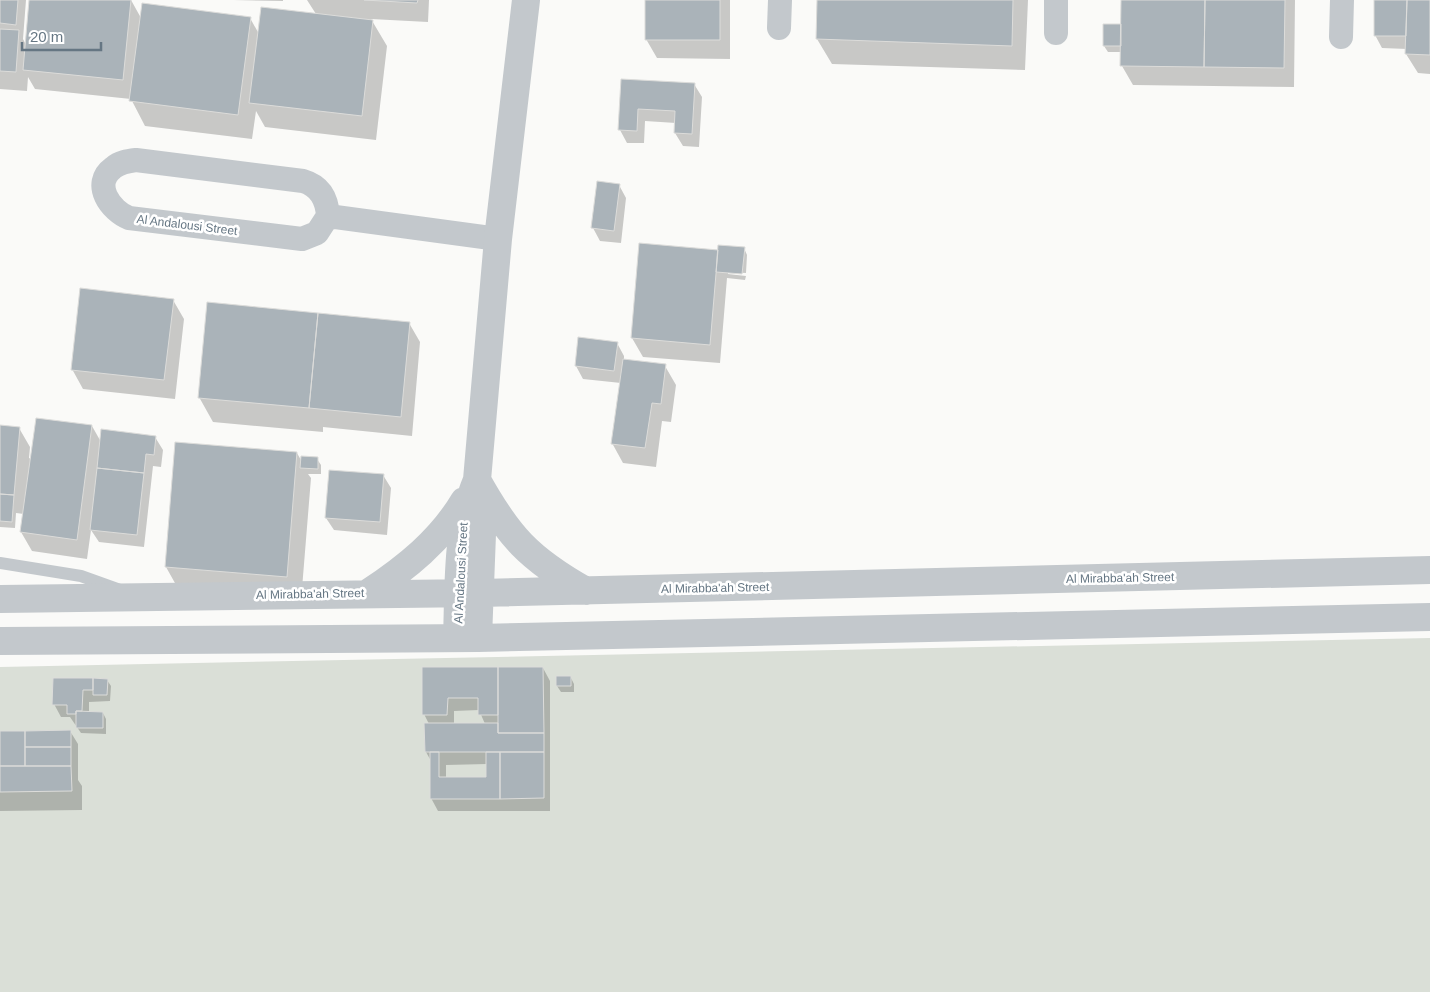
<svg xmlns="http://www.w3.org/2000/svg" width="1430" height="992" font-family="Arial,sans-serif">
<style>
.green{fill:#dadfd7}
.shadow{fill:#0003;fill-rule:evenodd}
.building{fill:#aab3b9;stroke:#dcdcda}
.lines{fill:none;stroke-linecap:round;stroke-linejoin:round}
.service{stroke:#c3c8cc;stroke-width:12}
.minor{stroke:#c3c8cc;stroke-width:24}
.tertiary{stroke:#c3c8cc;stroke-width:28}
.labels{text-anchor:middle;stroke-width:5;stroke-linejoin:round;paint-order:stroke}
.street-label{font-size:12px;fill:#657683;stroke:#fff}
</style>
<rect width="100%" height="100%" fill="#fafaf8"/>
<path class="green" d="M1430 638V992H0V667Z"/>
<path class="shadow" d="M0 0H26L23 39 26 45 30 0H131L141 18H250L259 34 316 14 307 0H429L428 22 371 19 387 46 376 140 265 127 256 111 252 139 145 126 131 99 35 89 28 77 27 91 0 89Z
M233 0H283V1Z
M646 0H730V59L657 58 646 39Z
M818 0H1028L1025 70 832 64 817 39Z
M1123 0H1295L1294 87 1133 85 1122 66V52H1108L1104 46 1122 29Z
M1376 0H1430V74L1418 73 1406 54 1407 49 1382 48 1375 35Z
M622 80 694 84 702 97 699 147 683 146 675 133 676 123 645 121 644 143H627L620 130Z
M619 185 626 198 621 243 600 241 593 228Z
M744 248 747 255 746 273 728 272V274L746 276 745 280 727 278 720 363 643 357 632 338 717 251Z
M173 300 184 319 175 399 83 389 72 369Z
M409 323 420 342 412 436 323 427V432L213 422 199 397Z
M617 343 624 356V360L665 366 676 385 671 422 662 421 656 467 623 463 612 443 621 383 583 379 576 366Z
M92 426 101 442 155 437 163 450 161 467 153 466 144 547 99 542 91 530 87 559 32 551 21 532 24 514 16 513 15 528 0 527V427L19 428 30 447 29 458 31 459Z
M297 453 302 462 317 459 321 465V474H308L311 478 301 601 180 592 166 567Z
M383 475 391 488 387 535 334 530 326 518Z
M543 668 550 681V811H438L431 798V761L426 752 429 724 424 714V669ZM479 710 485 724H454V711ZM487 764V778H446V765Z
M571 678 574 684V692H561L557 686Z
M54 679 107 680 111 686 110 701 89 702V713H103L106 719V734L81 733 70 717H61L54 704Z
M70 731 78 744V780L82 786V810L0 811V732Z"/>
<path class="building" d="M0 0H18L16 25 0 23Z
M29 0H131L123 80 23 70Z
M364 0H418L417 3Z
M645 0H720V40H645Z
M817 0H1013L1012 46 816 39Z
M1121 0H1205L1204 67 1120 66Z
M1205 0H1285L1284 68 1204 67Z
M1374 0H1407L1406 36H1374Z
M1407 0H1430V55L1405 54Z
M142 3 251 17 238 115 129 101Z
M261 7 373 20 362 116 249 103Z
M1103 24H1121V46H1103Z
M0 29 19 30 16 72 0 71Z
M621 79 695 83 692 134 674 133 675 111 638 109 637 131 618 130Z
M597 181 620 184 614 231 591 228Z
M639 243 718 250 710 345 631 338Z
M718 245 745 247 742 274 716 272Z
M80 288 174 299 164 380 71 370Z
M207 302 318 313 309 408 198 398Z
M318 313 410 322 401 417 309 408Z
M578 337 618 342 614 371 575 366Z
M623 359 666 364 661 404 652 403 645 448 611 444Z
M36 418 92 425 77 540 20 532Z
M0 425 20 427 14 495 0 494Z
M101 429 156 436 154 455 146 454 144 473 97 468Z
M175 442 297 452 287 577 165 567Z
M301 456 318 457V469L300 468Z
M97 468 144 473 137 535 90 530Z
M329 470 384 474 380 522 325 518Z
M0 494 14 495 12 522 0 521Z
M422 667H498V715H478V698H448L447 715H422Z
M498 667H543L544 733H498Z
M556 676H571V686H556Z
M53 678H93V690H83L82 711H76V714H67V705H52Z
M93 678 108 679 107 695H93Z
M76 711 103 712V728H76Z
M424 723H498V733H544V752H425Z
M71 730V747H25V731Z
M0 731H25V766H0Z
M25 747H71V766H25Z
M430 752H439V777H486V752H500V799H430Z
M500 752H544V798L500 799Z
M0 766H71L72 791 0 792Z"/>
<g class="lines">
<path class="service" d="M0 563 81 576 120 590"/>
<path class="minor" d="M779 28 780 0
M1056 33V0
M1341 37 1342 0
M136 160 303 181C320 186 327 199 328 216L317 233 302 239 129 218C111 211 91 184 113 168 120 162 128 161 136 160Z
M328 216 498 239"/>
<path class="tertiary" d="M477 480C508 536 529 559 586 591
M368 593C406 568 441 540 464 501
M0 599 480 593 1430 570
M457 638C459 584 456 530 477 480L498 239 526 0
M478 638 482 534 479 491
M0 641 478 638 1430 617"/>
</g>
<g class="labels">
<g class="street-label">
<text transform="translate(187 225) rotate(7)" y="4">Al Andalousi Street</text>
<text transform="translate(461 573) rotate(-87)" y="4">Al Andalousi Street</text>
<text transform="translate(1120 578) rotate(-1)" y="4">Al Mirabba'ah Street</text>
<text transform="translate(715 588) rotate(-1)" y="4">Al Mirabba'ah Street</text>
<text transform="translate(310 594) rotate(-1)" y="4">Al Mirabba'ah Street</text>
</g>
</g>
<path d="M22 42v8h79v-8" fill="none" stroke="#657683" stroke-width="2.5"/>
<text x="30" y="42" font-size="15" fill="#657683" stroke="#ffffff" stroke-width="4" paint-order="stroke">20 m</text>
</svg>
